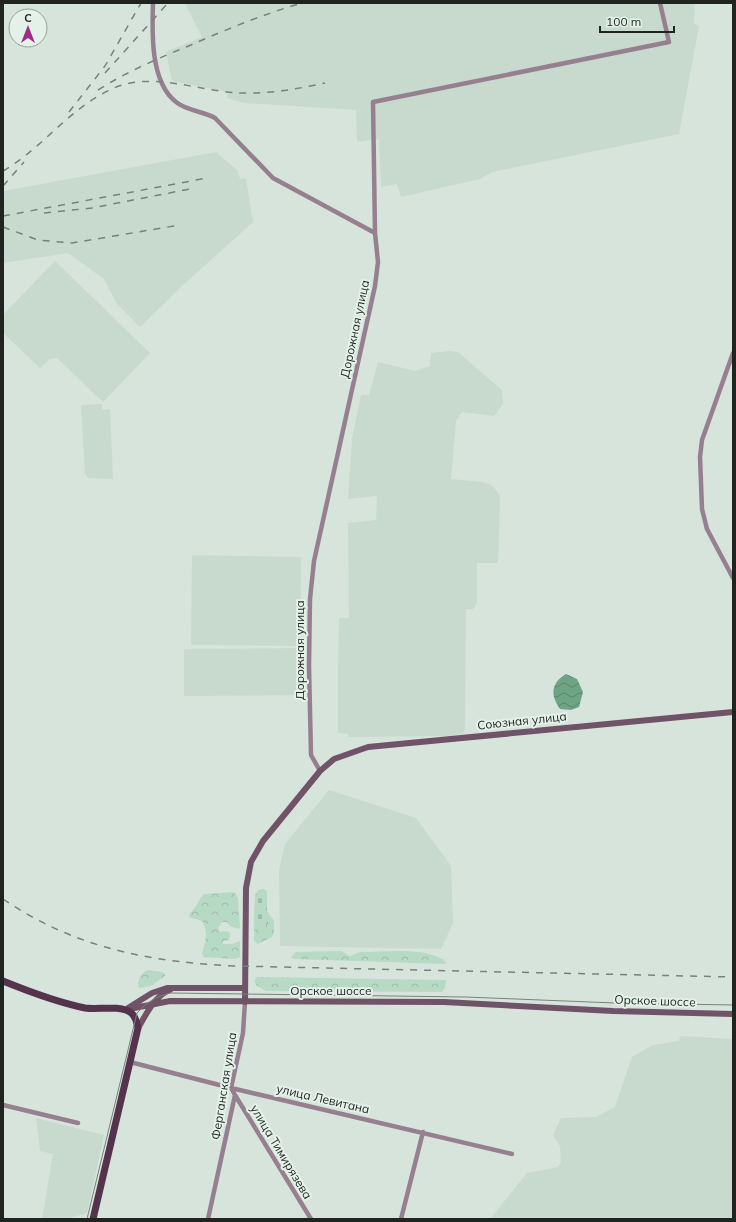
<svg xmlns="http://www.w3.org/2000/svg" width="736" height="1222" font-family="Mulish,sans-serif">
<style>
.built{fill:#c7dacd}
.forest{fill:url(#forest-crowns)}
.cemetery{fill:url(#cemetery-stones)}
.water{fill:url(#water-waves)}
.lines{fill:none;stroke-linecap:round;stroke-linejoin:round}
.street{stroke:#96808f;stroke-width:4.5}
.secondary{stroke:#715368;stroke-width:6}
.primary{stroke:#56334c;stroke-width:7}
.tram{stroke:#78817c;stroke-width:1}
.rail{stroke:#78817c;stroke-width:1.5;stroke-dasharray:7 7;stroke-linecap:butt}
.labels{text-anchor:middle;stroke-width:4;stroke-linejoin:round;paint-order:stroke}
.street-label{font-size:12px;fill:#1f2421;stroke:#e4f1e9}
</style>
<defs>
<pattern id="forest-crowns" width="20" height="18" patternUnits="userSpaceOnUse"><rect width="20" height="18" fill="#b7dac5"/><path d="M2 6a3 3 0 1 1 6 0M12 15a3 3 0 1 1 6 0" fill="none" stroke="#9dbba9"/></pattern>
<pattern id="cemetery-stones" width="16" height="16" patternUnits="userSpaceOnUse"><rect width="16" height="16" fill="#b7dac5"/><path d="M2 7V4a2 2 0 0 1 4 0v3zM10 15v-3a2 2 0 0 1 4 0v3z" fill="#9dbba9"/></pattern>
<pattern id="water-waves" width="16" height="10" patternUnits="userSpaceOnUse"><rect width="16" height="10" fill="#6ea484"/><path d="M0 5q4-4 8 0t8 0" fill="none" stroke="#5a856c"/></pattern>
</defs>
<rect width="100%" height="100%" fill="#d7e4dc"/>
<path class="built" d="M185 3H695L694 24 699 26 679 134 492 172 480 179 401 197 397 184 381 187 379 139 357 142 356 110 245 103 227 98 228 92 172 81 166 52 202 37Z
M216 152 238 171 240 179 246 178 253 222 182 286 140 327 117 304 104 279 68 253 3 263V191Z
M55 261 150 353 103 402 57 358 50 359 40 368 3 333V315Z
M448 351 458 352 502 390 503 404 494 416 462 412 456 421 451 479 483 482 491 485 497 491 500 498 498 563H477V603L473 609H466L465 728 463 734 445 736 348 737V734L338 733V665L339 618H349L348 523 376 520 377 496 348 499 352 439 361 395H369L378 362 415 371 430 366 431 353Z
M102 404V410L110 409 113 479 88 478 85 473 81 405Z
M192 555 301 557 300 646 191 645Z
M301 648 302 695 184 696V649Z
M329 790 416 818 451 866 453 923 441 949 280 946 279 870 285 844Z
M680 1036 733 1039V1219H490L527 1173 558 1167 561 1162 560 1146 553 1135 561 1118 596 1117 615 1107 632 1057 653 1045 679 1041Z
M36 1118 104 1135 87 1213 66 1219H42L53 1154 40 1151Z"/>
<path class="forest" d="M264 889 267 891V911L274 921V933L272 937 258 944 254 941 255 895 258 890Z
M234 892 238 898 240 928 238 929 230 926 227 922H222L218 928 220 932 223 931 229 932 230 935 229 940 223 941V944H232L240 941V957L235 959 204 957 202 954C205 942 209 932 202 921L189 917 190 913C197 907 198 900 204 894Z
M341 951 350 956 360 952C384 952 428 946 446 962L445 964 294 959 291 957 296 952Z
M148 970 162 972 165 974V976L151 986 139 988C137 979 140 974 148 970Z
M257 977 446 980 445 988 442 992 266 991 257 986 254 981Z"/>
<path class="cemetery" d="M255 895H267V927H254Z"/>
<path class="water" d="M566 674 577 679 583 692 579 707 571 710 560 709C550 695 551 683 566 674Z"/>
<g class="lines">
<path class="street" d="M153 3C152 32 150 82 176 102 187 111 203 111 215 118L273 178 375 233 378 262 375 286 314 561 310 599 309 666 311 755 320 771
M375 233 373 102 669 42 660 3
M733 353 702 440 700 457 702 509 707 529 733 578
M130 1062 231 1088 512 1154
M235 1095 311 1219
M3 1105 78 1123
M208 1219 235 1095 231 1088 243 1033 245 1002
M401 1219 423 1132"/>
<path class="secondary" d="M245 1002 246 888 251 862 263 841 320 771 334 759 368 747 733 712
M128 1008 152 993 167 988H245
M124 1010 170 1001 444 1002 613 1011 733 1014
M138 1028C146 1015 154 996 170 990"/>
<path class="primary" d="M3 981C30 992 56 1002 85 1008 98 1010 118 1005 130 1012 136 1016 137 1023 138 1028L93 1219"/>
<path class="tram" d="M87 1219 137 1013C147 1002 155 997 170 993L466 997 615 1003 733 1005"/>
<path class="rail" d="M105 73 168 3
M98 90C128 71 159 58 191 45 227 29 264 14 302 3
M69 112 105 66 141 3
M3 171C44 147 70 107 114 88 154 71 200 92 241 93 269 94 297 89 325 83
M3 186 24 162
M44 213 92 208 195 188
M3 216 207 178
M3 227 38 240 72 243 180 225
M3 899C75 948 149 962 235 966L733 977"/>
</g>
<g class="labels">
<g class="street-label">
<text transform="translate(355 329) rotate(-78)" y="4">Дорожная улица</text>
<text transform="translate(300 650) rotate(-90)" y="4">Дорожная улица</text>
<text transform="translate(522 721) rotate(-6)" y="4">Союзная улица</text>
<text x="331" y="995">Орское шоссе</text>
<text transform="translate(655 1001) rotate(2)" y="4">Орское шоссе</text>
<text transform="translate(224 1086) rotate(-81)" y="4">Ферганская улица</text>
<text transform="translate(323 1099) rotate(13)" y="4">улица Левитана</text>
<text transform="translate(281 1152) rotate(59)" y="4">улица Тимирязева</text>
</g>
</g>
<rect width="736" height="1222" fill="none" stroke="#1f2421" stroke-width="8"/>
<g transform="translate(28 28)"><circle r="19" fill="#e4f1e9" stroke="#959f99"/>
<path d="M0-3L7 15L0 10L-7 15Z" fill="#a02c87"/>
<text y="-6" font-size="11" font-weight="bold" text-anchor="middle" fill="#1f2421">С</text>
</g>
<path d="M600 26v6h74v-6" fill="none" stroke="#1f2421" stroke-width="2"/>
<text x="606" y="26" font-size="12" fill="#1f2421" stroke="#e4f1e9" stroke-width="3" paint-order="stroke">100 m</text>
</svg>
